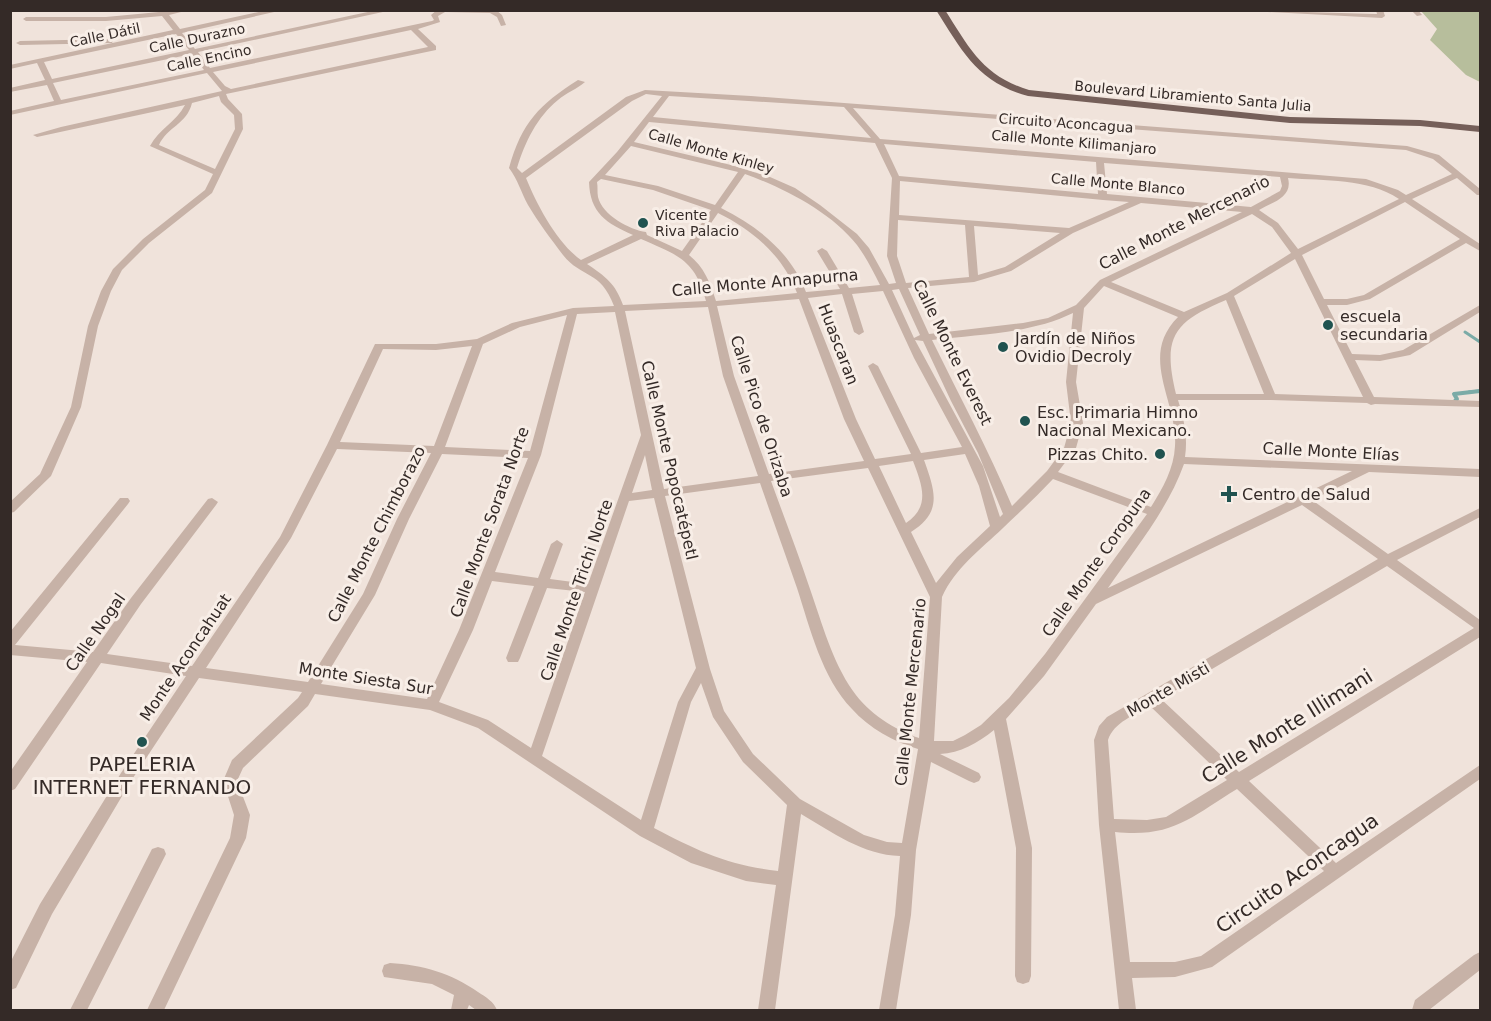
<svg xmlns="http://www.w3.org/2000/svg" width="1491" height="1021" font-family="'DejaVu Sans',sans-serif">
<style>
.green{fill:#b7be9c}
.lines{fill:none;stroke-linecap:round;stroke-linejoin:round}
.stream-far1{stroke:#7baba7;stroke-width:3}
.stream{stroke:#7baba7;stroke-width:4}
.street{fill:#c7b2a7;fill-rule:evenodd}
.primary{fill:#755f59;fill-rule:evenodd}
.poi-dot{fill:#205350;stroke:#f8eee7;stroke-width:2}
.labels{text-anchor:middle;stroke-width:6;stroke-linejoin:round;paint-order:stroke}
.far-street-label{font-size:14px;fill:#342a27;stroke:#f8eee7}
.far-poi-label{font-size:14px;fill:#342a27;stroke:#f8eee7;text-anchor:start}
.street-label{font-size:16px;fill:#342a27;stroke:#f8eee7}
.poi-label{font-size:16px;fill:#342a27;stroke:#f8eee7;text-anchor:start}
.near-street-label{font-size:20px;fill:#342a27;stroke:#f8eee7}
.near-poi-label{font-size:20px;fill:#342a27;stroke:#f8eee7}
</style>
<rect width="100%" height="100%" fill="#f0e3db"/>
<path class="green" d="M1421 11H1480V82L1466 75 1430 40 1437 29Z"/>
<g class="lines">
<path class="stream-far1" d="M1465 332 1480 342
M1469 392 1480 391"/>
<path class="stream" d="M1455 401 1457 399 1454 394 1480 391"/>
<path class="street" d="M158 10H189L169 15 180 29 268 10H283L182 33 195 49 377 10H392L198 52 210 68 432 21 434 20 431 15 437 10H496L502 15 506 25 501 26 497 17 490 13 445 12 438 16 440 22 418 29 436 46V50L226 94 228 99 242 114 243 129 212 193 149 243 122 270 111 291 98 326 81 407 51 476 14 512 10 513V502L40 474 71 407 88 326 101 291 113 269 143 239 205 190 213 174 150 146C159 129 176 122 185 105L37 137 33 135 61 127 222 91 207 73 10 115V111L54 101 47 85 10 92V88L45 80 37 63 10 69V65L173 30 162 16 106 21H26L23 19 26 17H106L159 12ZM411 30 428 47 231 89 225 86 213 72ZM176 34 189 50 52 79 44 62ZM192 54 204 70 61 100 53 83ZM219 96 221 102 234 115 235 129 215 169 159 145C167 127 187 124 192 103Z
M1231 10 1377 14 1376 10H1383L1385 16 1382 18Z
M1411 10H1418L1422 15 1417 16Z
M109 39 113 41 112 43 20 45 16 43 20 41Z
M578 80 585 82C577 89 566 93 558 100 537 117 525 142 517 168L522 173 626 97 645 90 751 96 1407 146 1439 155 1480 189V195H1477L1457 178 1412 199 1480 244V251L1466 243 1370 299 1347 305H1327L1352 354 1380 355 1403 350 1480 305V312L1410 355 1380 361 1355 360 1374 397 1480 401V407L1375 404 1371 405 1367 403 1271 400H1178C1184 419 1188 437 1185 457L1480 469V477L1369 472 1312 500 1388 554 1480 508V517L1397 560 1480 620V637L1249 781 1336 863 1480 765V779L1212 967 1175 977 1132 978 1136 1010H1119L1099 825 1094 740 1099 726 1107 717 1378 559 1302 505 1096 604 1044 676 1006 719 1032 848 1031 976 1029 982 1023 984 1017 982 1015 976 1016 848 994 730C978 743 960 753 940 754L979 773 981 777 979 781 974 783 969 781 931 762 916 850 911 915 896 1010H879L895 915 900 856C863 855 832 832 801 814L775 1010H758L776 885 746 881 691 863 640 836 478 728 430 710 315 694 308 706 243 768 237 781 250 815 246 838 164 1010H147L230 838 234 815 223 781 232 760 298 698 302 692 199 678 131 781 52 914 16 988 10 990V963L40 904 121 773 186 676 101 663 15 789 10 791V772L87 662 10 655V632L120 498H128L130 501 128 504 15 645 93 652 131 598 208 499 212 498 218 502 216 505 141 604 107 654 192 666 280 537 327 445 375 344H436L477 339 512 323 573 308 614 306C601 270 581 278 563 255 551 239 538 222 528 205 521 192 518 180 509 168 522 122 539 105 578 80ZM646 94 662 96 617 152 589 182C590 213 606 223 633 235L581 260C557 243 537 205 526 178L632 101ZM669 96 844 107 871 138 653 117ZM853 108 1406 150 1433 159 1452 174 1406 195 1398 190 1366 179 880 139ZM649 122 875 143 892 178 887 256 896 283 889 284 869 248 857 234 820 205 795 188 770 177 731 165 634 142ZM884 144 1096 162 1098 194 899 176ZM631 146 738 172 715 205 658 186 605 175ZM1104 163 1280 177 1282 186 1280 191 1251 207 1107 194ZM745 174C784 188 831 212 857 245 866 257 873 271 880 285L849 288 827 251 822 248 817 251 840 289 806 292C791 253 758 226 721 208ZM1288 178C1324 181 1368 178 1399 199L1298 249 1278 223 1259 210C1273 202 1293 197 1288 178ZM601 179 653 190 711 210 682 251 647 235 646 232C630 230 602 215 598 197 597 192 598 187 597 182ZM900 181 1103 200 1129 202 1069 228 899 215ZM1405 202 1460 239 1364 295 1347 299H1324L1302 255ZM1141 203 1242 212 1100 280 1076 305 1048 318 1023 323 929 334 908 288 974 282 1011 271 1073 233ZM718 213C753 230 783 256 797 293L716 301C710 282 704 267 689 255ZM1252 214 1272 227 1291 253 1227 293 1184 312 1111 282ZM898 220 965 225 969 277 906 283 897 256ZM974 226 1060 233 1005 267 978 275ZM641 239C677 255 695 259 706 301L623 305C615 283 606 277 587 264ZM1295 259 1363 397 1275 394 1234 296ZM1104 286 1178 317C1138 357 1178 401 1175 446 1174 468 1163 488 1151 507L1058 472 1076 448 1083 423 1076 382 1084 308ZM899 289 920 335 914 338 892 290ZM883 291 914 358 962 447 921 453 878 366 873 363 868 366 911 454 875 459 856 419 808 298 842 294 854 332 859 335 864 332 852 294ZM799 299 844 419 864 461 769 474 734 376 717 306ZM1226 300 1264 394H1176C1162 336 1174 322 1226 300ZM708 307 723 376 758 476 664 489 625 311ZM615 312 641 435 588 584 550 579 563 544 557 540 551 544 538 578 495 572 541 455 577 314ZM1073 313 1066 382 1071 423 1064 448 1047 471 1012 506C988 449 959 395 932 340 979 334 1030 334 1073 313ZM567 315 530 451 445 447 483 344 520 327ZM915 340 923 341 951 401 978 453 1003 514 1000 517 983 466ZM472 346 434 446 340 442 383 349 436 350ZM337 449 431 453 397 519 363 594 308 682 206 668 291 538ZM442 454 528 458 459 630 427 699 321 684 375 595 409 519ZM965 454 979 486 990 526 957 557 936 583 911 532C943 512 935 491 924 460ZM645 455 652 490 632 493ZM913 461C922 485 931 506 906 523L879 466ZM1184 464 1352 471 1108 588C1135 549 1168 509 1184 464ZM868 468 930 597 919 738C895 730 868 713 853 691 832 661 822 623 810 589 798 553 784 517 771 481ZM1053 479 1147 514 1045 654 1009 698 981 725 965 735 953 741H934L942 597C955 568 981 549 1003 528 1020 512 1037 496 1053 479ZM760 483C772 518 785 553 797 588 810 628 822 678 852 709 869 728 894 742 918 749L902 843 887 842 864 835 800 799 753 754 724 711 710 669 665 496ZM654 498 696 668 678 702 641 820 542 756 629 501ZM1387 566 1474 628 1239 772 1161 699ZM492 581 534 586 506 658 508 662H518L520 658 547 588 585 592 531 748 488 720 439 702 473 630ZM701 683 713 717 743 762 787 805 778 871C727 865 698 851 654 828L691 702ZM1150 706 1227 780 1166 817 1147 820 1114 819 1108 740C1114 722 1135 715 1150 706ZM1237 789 1324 871 1201 956 1175 962H1130L1115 832C1173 838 1191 817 1237 789Z
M158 847 164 849 166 854 87 1010H70L152 849Z
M1480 952V970L1429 1010H1412L1415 1000 1474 955Z
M390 963C423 965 451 973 478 992 486 997 494 1002 497 1010H476L469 1005 467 1010H451L454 995 432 984 384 977 382 971 384 965Z"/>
<path class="primary" d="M936 10H945C970 49 983 76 1029 90L1290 117 1420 120 1480 126V132L1420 126 1290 123 1028 96C977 82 963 52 936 10Z"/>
</g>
<g class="poi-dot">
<circle cx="643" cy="223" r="6"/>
<circle cx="1328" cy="325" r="6"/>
<circle cx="1003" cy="347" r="6"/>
<circle cx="1025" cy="421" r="6"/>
<circle cx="1160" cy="454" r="6"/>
<path d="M1226 485h6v6h6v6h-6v6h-6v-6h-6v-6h6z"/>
<circle cx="142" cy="742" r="6"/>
</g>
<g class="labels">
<g class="far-street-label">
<text transform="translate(105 35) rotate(-12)" y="5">Calle Dátil</text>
<text transform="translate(197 38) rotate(-12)" y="5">Calle Durazno</text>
<text transform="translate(209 58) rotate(-12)" y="5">Calle Encino</text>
<text transform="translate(1193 96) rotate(5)" y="5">Boulevard Libramiento Santa Julia</text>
<text transform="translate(1066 123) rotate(4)" y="5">Circuito Aconcagua</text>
<text transform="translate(1074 142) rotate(5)" y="5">Calle Monte Kilimanjaro</text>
<text transform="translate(711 151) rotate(16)" y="5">Calle Monte Kinley</text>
<text transform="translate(1118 184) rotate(5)" y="5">Calle Monte Blanco</text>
</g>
<g class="far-poi-label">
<text x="655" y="220">Vicente<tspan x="655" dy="16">Riva Palacio</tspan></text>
</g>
<g class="street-label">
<text transform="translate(1184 222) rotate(-27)" y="6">Calle Monte Mercenario</text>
<text transform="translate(765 282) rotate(-5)" y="6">Calle Monte Annapurna</text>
<text transform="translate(839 344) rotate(69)" y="6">Huascaran</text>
<text transform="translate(953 352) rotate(64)" y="6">Calle Monte Everest</text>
<text transform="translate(762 416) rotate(72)" y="6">Calle Pico de Orizaba</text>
<text transform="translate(1331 451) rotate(3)" y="6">Calle Monte Elías</text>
<text transform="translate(670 460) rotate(77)" y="6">Calle Monte Popocatépetl</text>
<text transform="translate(489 522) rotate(-70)" y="6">Calle Monte Sorata Norte</text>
<text transform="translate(376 534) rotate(-63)" y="6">Calle Monte Chimborazo</text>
<text transform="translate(1096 562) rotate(-55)" y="6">Calle Monte Coropuna</text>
<text transform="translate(576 590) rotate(-71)" y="6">Calle Monte Trichi Norte</text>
<text transform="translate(95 632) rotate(-55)" y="6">Calle Nogal</text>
<text transform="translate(185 657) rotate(-56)" y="6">Monte Aconcahuat</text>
<text transform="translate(366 678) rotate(9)" y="6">Monte Siesta Sur</text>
<text transform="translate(1168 689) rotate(-30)" y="6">Monte Misti</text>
<text transform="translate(910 692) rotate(-84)" y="6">Calle Monte Mercenario</text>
</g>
<g class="poi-label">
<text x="1340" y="322">escuela<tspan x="1340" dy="18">secundaria</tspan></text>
<text x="1015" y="344">Jardín de Niños<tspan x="1015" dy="18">Ovidio Decroly</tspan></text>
<text x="1037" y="418">Esc. Primaria Himno<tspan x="1037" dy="18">Nacional Mexicano.</tspan></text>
<text x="1148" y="460" text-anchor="end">Pizzas Chito.</text>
<text x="1242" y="500">Centro de Salud</text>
</g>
<g class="near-street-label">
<text transform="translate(1287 726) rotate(-32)" y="7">Calle Monte Illimani</text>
<text transform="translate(1297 873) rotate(-35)" y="7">Circuito Aconcagua</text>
</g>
<g class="near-poi-label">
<text x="142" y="771">PAPELERIA<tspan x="142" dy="23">INTERNET FERNANDO</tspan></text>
</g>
</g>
<rect width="1491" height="1021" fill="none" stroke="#342a27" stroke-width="24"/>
</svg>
